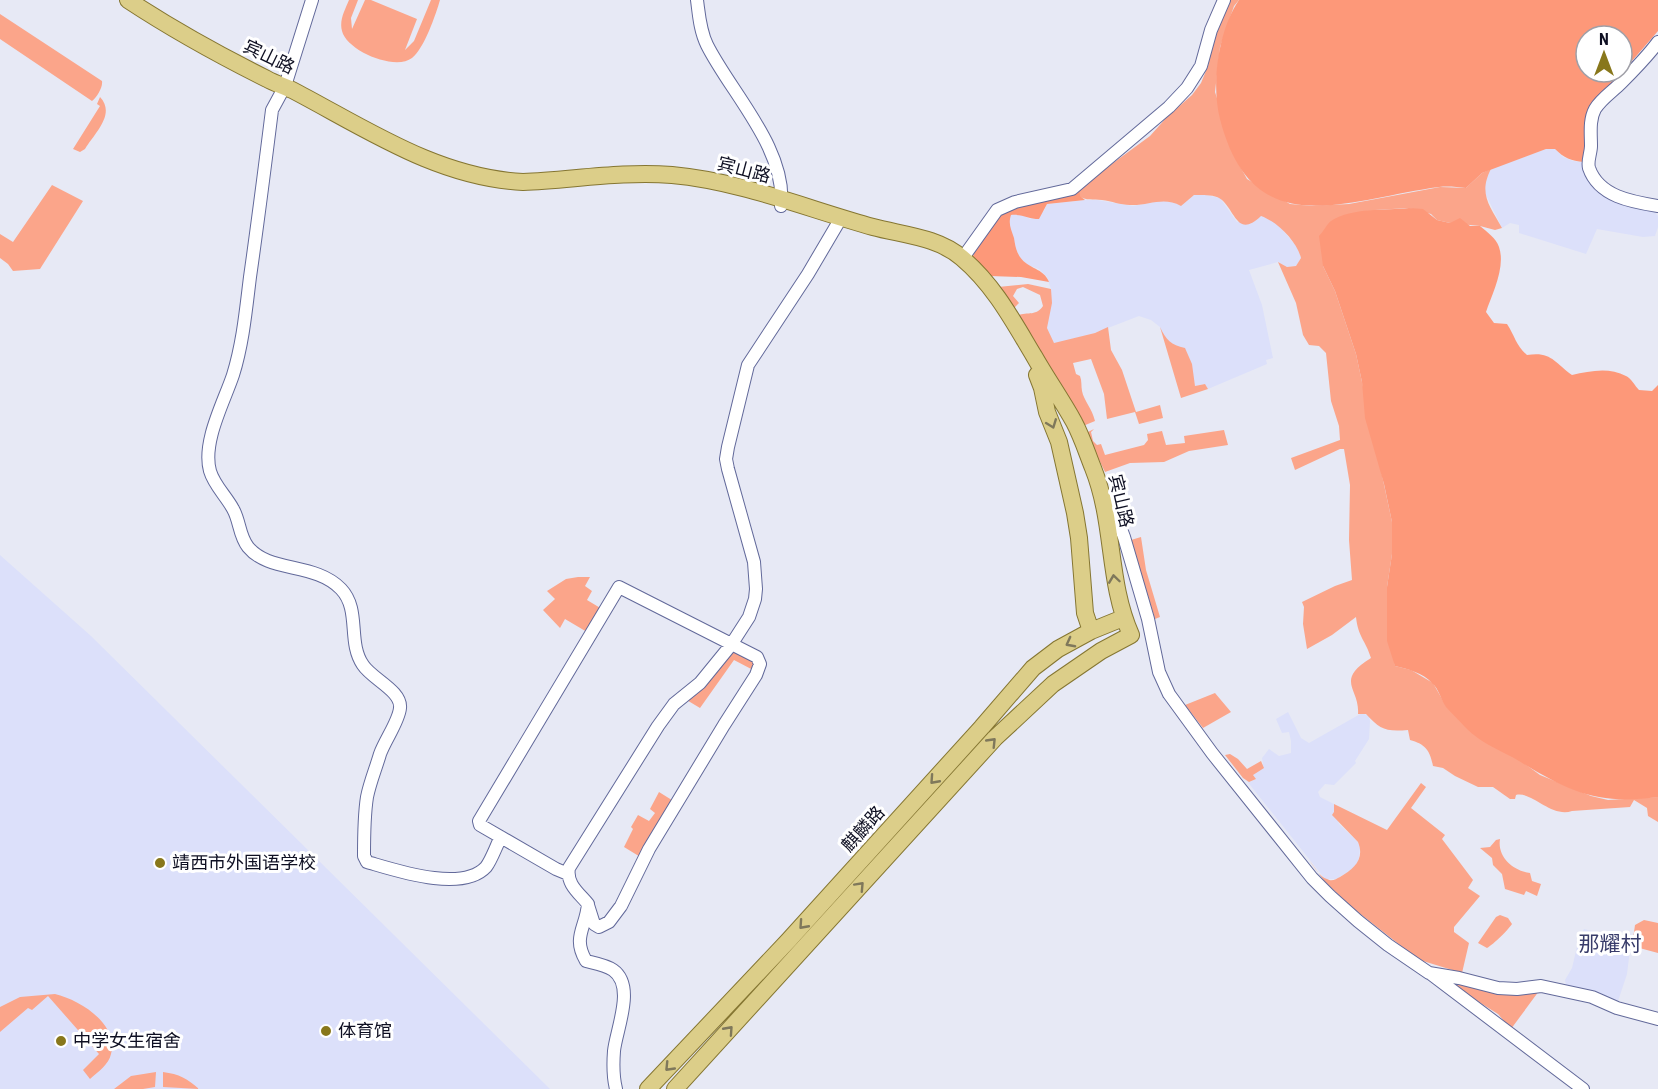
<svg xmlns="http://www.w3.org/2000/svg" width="1658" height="1089" font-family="'Roboto Condensed','Noto Sans SC',sans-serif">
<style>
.built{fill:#dce0fa}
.green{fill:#fba58a}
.forest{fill:#fd9879;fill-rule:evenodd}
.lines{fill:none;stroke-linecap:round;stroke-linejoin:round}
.minor-casing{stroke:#62699a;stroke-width:14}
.major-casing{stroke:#857632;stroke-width:18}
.minor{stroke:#fff;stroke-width:12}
.major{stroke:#dcce89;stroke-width:16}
.oneway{stroke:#7f785b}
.poi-dot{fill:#88771b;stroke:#fff;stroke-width:2}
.labels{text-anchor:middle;stroke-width:6;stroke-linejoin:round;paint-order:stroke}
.street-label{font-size:18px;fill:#0e0f22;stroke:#fff}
.poi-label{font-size:18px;fill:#0e0f22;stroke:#fff;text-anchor:start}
.quarter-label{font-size:21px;fill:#383c6a;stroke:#fff}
</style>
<rect width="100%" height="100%" fill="#e7e9f5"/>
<path class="built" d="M1546 149H1555L1563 157 1573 161 1584 162 1593 182 1651 208 1658 216V227L1655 236 1643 237 1597 229 1586 254 1519 233V225L1510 223 1502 228 1485 193V181L1491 169Z
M1194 195H1206L1220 198 1237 222 1261 216 1274 220 1298 248 1301 258 1296 266 1287 267 1278 262 1249 270 1262 305 1273 358 1266 360 1267 364 1208 389 1204 384 1195 386 1193 376 1174 346 1165 339 1160 327 1151 320 1139 316 1095 333 1054 344 1047 328 1051 289 1047 277 1039 269 1028 265 1021 259 1016 250 1008 223 1011 215 1022 214 1030 219 1044 211 1047 204 1085 200H1097L1133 206 1164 200 1174 201 1181 205Z
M0 555 91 636 550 1089H0Z
M1288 712 1301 738 1309 743 1362 713 1369 716 1370 721 1369 739 1355 761 1356 763 1334 785 1325 784 1318 792 1320 797 1334 804V812L1339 824 1358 842 1360 848 1359 858 1355 868 1336 879H1325L1246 780 1250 782 1256 779 1253 775 1263 764 1262 758 1269 749 1279 756 1291 753V741L1289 732 1282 733 1276 719Z
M1584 929 1631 941 1627 974 1617 1004 1566 985 1565 980 1572 968 1579 938Z"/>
<path class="green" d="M349 0H358L351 18 352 29 365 0H371L417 19 405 50 414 41 431 0H440C436 14 424 49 412 58 395 71 347 51 342 31 339 20 345 10 349 0Z
M1229 0H1239L1234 6 1220 47 1215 92 1237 161 1247 179 1290 204 1312 206 1349 204 1440 187 1466 188 1482 173 1491 169C1478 194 1490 206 1502 228L1495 230 1480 226 1450 223 1437 220 1431 214 1409 208 1375 210 1323 266 1335 291 1356 354 1392 522V554L1387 587 1395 666 1411 670 1433 683 1446 706 1540 775 1591 796 1608 800 1658 797V822L1648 816 1647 808 1634 800 1630 807 1572 811C1551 818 1532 791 1516 795L1515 799H1510L1493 787H1478L1455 776 1443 768 1433 766C1430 750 1425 744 1410 740L1408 730C1385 732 1380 729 1366 714H1358C1360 688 1334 681 1371 658 1366 641 1358 637 1356 617L1332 635 1307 649 1303 624 1304 607 1302 602 1335 586 1352 580 1349 540 1350 485 1344 449H1340L1295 470 1291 458 1340 440 1339 426 1331 401 1326 353 1319 346 1309 345 1303 335 1296 303 1278 262 1287 267 1296 266 1301 258C1297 242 1278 222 1261 216 1238 238 1236 213 1222 200 1215 194 1203 195 1194 195L1181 206C1163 196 1149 206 1130 205 1120 205 1112 201 1102 200 1093 199 1086 201 1079 196V188L1150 136 1167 117 1192 95 1201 83 1208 66 1215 32Z
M0 14 102 81C103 87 97 97 92 101L0 39Z
M100 97C116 114 95 133 85 149L80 152 73 149 100 106 97 104Z
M52 185 83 201 40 269 13 271 8 264 0 258V234L13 242Z
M1028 284 1051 289 1052 303 1047 328 1054 343 1095 333 1108 327 1111 350 1122 370 1136 412 1160 405 1163 418 1139 424 1135 412 1107 419 1104 394 1091 359 1073 363 1076 374 1080 376C1082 381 1081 386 1082 391 1084 401 1092 408 1095 421L1083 426 1015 317C1025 310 1035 318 1043 306L1040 295 1023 287 1017 289 1013 296 1019 303 1013 309 998 287Z
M1160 327C1166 340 1171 345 1185 348L1192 364 1195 386 1205 384 1208 389 1181 398Z
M1094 429 1091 432 1093 441 1097 445 1101 444 1105 455 1144 445 1148 440 1147 434 1162 431 1166 445 1185 443 1184 436 1224 430 1228 445 1189 451 1164 462 1130 463 1105 472 1086 433Z
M1141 537 1146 570 1160 617 1155 619 1131 540Z
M578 577H590L585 586 592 591 587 600 602 609 587 632 565 619 560 628 543 610 555 599 547 591 566 579Z
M734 650 758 662 755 671 734 660 700 708 685 699Z
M1215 693 1231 712 1203 728 1185 705Z
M1230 754 1238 759 1247 769 1261 761 1264 768 1253 775 1256 779 1249 782 1243 778 1225 755Z
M1421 783 1426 787 1411 808 1445 835 1442 839 1473 880 1468 888 1480 896 1454 927V932L1469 943 1462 973 1423 961 1405 949 1354 909 1325 882 1310 861C1314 867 1320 877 1327 879 1332 882 1336 879 1340 877 1354 869 1365 859 1358 842L1332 815 1334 812V804L1387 830Z
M659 792 675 802 642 858 624 847 633 829 631 827 638 815 649 821 655 813 650 809Z
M1500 839C1497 857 1513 871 1530 873L1532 881 1541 884 1537 896 1526 891 1524 895 1505 889 1502 874 1493 865 1492 858 1480 848 1490 847 1496 840Z
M1500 915 1508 918 1512 924C1508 930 1494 944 1487 948L1478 943 1496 917Z
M1644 920 1658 923V953L1632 946 1635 925Z
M1453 983 1539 991 1511 1029 1498 1014 1455 987Z
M55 994C80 1000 119 1024 111 1054 109 1064 98 1072 90 1079L83 1070 99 1054 48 996 32 1010 28 1008 0 1032V1007L20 997Z
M156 1072 155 1087 143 1089H114L131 1076Z
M163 1072C179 1074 188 1079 199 1089L163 1087Z"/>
<path class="forest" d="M1239 0H1658V31L1599 99 1588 152 1584 162C1571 161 1564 158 1555 149H1546L1482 173 1466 188C1457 187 1448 186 1439 187 1346 199 1253 247 1220 119 1211 84 1218 31 1239 0ZM1586 36H1622V72H1586Z
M1079 188 1080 196 1085 200 1047 204 1039 219C1029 219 1022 214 1011 215 1008 224 1011 229 1014 238 1015 245 1016 251 1020 257 1028 269 1044 268 1049 282L1021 277 990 276 972 259 977 245 1004 210Z
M1409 208 1423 209 1437 220 1450 223 1460 218 1470 226H1480C1487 232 1496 238 1499 247 1506 267 1492 294 1486 312L1494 323 1507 324C1515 336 1516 346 1527 355 1551 351 1554 362 1572 375 1590 371 1609 367 1626 376 1631 378 1635 386 1639 390L1652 391 1658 385V797C1597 805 1570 792 1519 761 1499 749 1483 745 1465 727 1459 720 1452 714 1446 707 1441 700 1439 689 1432 683 1423 673 1408 669 1395 666L1387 641V587L1392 554V522L1384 484 1365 418 1362 382 1356 354 1335 291 1323 266 1319 236C1323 232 1327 224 1331 221 1353 207 1385 211 1409 208Z"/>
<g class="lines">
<g class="minor-casing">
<path id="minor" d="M312 0 285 86 272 110C265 166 258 221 250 277 246 309 243 343 233 375 224 402 202 442 210 471 214 485 226 496 233 509 240 521 239 536 248 547 269 573 315 562 341 589 361 610 347 642 363 665 372 679 402 691 400 708 399 721 385 740 380 754 376 768 370 782 367 797 364 816 364 836 364 856L367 862C395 870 462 893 486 867 492 859 496 846 501 837
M697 0C699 15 700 31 707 45 731 93 787 149 781 206
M1658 42C1647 57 1634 70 1621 83 1613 91 1601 99 1595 109 1589 120 1591 134 1591 146 1591 153 1587 161 1589 168 1599 197 1633 202 1658 206
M962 259 997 210 1015 202 1072 189 1169 107 1187 88 1201 66 1211 30 1224 0
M1105 495 1111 503 1124 537 1148 619 1159 672 1169 694 1212 753 1312 878 1330 896 1358 921 1388 945 1429 973 1459 978 1498 988 1517 989 1541 986 1592 997 1617 1008 1658 1019
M568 874 556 869 480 825 479 821 619 587 757 657 760 664 756 675 724 725 649 849 621 906 609 922 599 927 594 924 588 905
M1431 974 1583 1089
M616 1089C613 1077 613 1064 614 1051 616 1030 636 986 613 970 606 965 594 963 586 961 572 937 586 928 588 904 579 893 566 884 569 868L658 726 674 704 700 683 731 645 749 617 755 599 756 589 754 562 728 469 726 459 728 447 748 365 808 274 841 218"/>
</g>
<g class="major-casing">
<path id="major" d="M128 0C172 29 219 55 267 79 276 84 287 87 296 92 368 130 439 178 523 182 572 180 622 171 672 175 740 181 808 209 873 227 903 235 938 237 962 258 994 285 1013 321 1034 356 1047 379 1062 400 1074 422 1082 437 1087 453 1093 468 1115 523 1107 581 1131 635L1101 651 1053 684 995 738 675 1089
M1037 375 1042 388 1047 412 1059 442 1075 513 1079 538 1085 613 1091 631
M648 1089 788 941 982 727 1033 668 1058 649 1091 631 1123 618"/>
</g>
<use href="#minor" class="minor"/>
<use href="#major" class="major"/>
</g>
<defs><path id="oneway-chevron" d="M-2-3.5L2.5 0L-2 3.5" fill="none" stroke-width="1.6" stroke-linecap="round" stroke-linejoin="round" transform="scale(1.5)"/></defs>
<g class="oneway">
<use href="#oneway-chevron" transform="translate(1052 424) rotate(69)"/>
<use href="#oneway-chevron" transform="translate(1114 579) rotate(-98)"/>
<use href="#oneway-chevron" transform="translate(1070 643) rotate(152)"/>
<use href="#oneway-chevron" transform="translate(992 742) rotate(-46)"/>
<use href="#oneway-chevron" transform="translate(934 780) rotate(132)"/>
<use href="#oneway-chevron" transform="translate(860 886) rotate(-47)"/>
<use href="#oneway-chevron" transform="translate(803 925) rotate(132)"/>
<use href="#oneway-chevron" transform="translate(729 1030) rotate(-48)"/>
<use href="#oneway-chevron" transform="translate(669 1067) rotate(134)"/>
</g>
<g class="poi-dot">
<circle cx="160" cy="863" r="6"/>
<circle cx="326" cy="1031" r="6"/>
<circle cx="61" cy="1041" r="6"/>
</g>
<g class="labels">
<g class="street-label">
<text transform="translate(269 57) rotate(26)" y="6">宾山路</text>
<text transform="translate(744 170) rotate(15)" y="6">宾山路</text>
<text transform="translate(1121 501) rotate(77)" y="6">宾山路</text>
<text transform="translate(863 829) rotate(-48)" y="6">麒麟路</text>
</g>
<g class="poi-label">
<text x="172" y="869">靖西市外国语学校</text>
<text x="338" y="1037">体育馆</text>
<text x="73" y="1047">中学女生宿舍</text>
</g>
<g class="quarter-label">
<text x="1610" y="951">那耀村</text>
</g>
</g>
<g transform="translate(1604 54)"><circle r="28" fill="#ffffff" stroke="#9f9fa7" stroke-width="1.5"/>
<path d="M0-4.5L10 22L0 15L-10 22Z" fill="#88771b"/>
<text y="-9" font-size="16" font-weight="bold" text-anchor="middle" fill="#0e0f22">N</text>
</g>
</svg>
